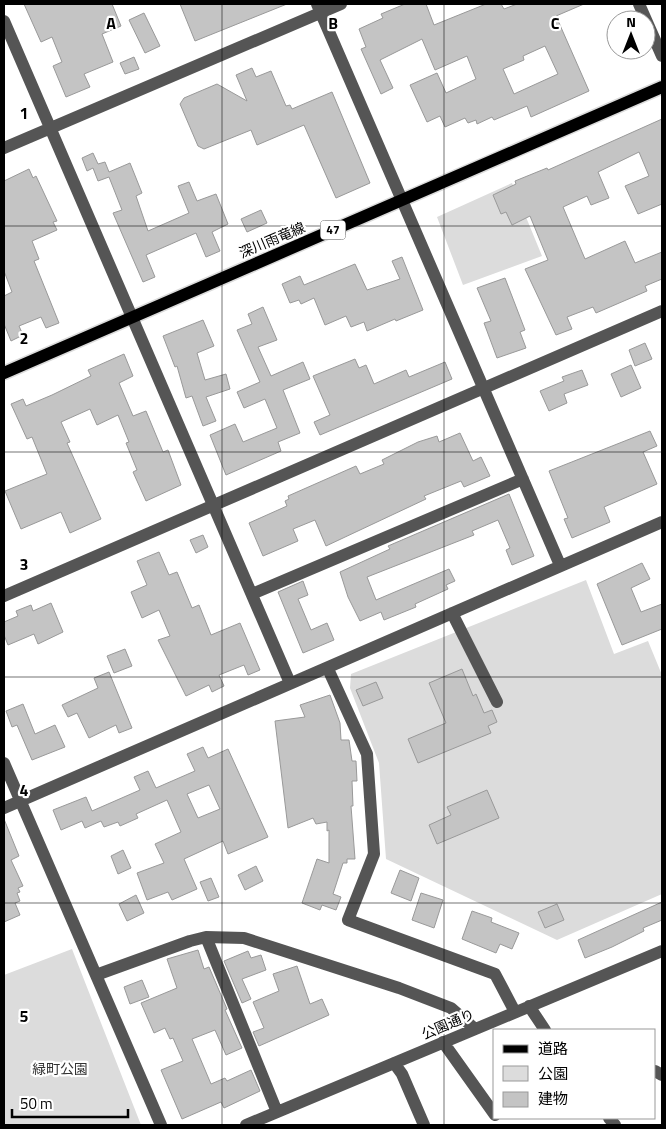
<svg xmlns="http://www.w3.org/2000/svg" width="666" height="1129" font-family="'Titillium Web','Noto Sans JP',sans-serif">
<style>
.green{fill:#dcdcdc}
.building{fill:#c4c4c4;stroke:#999;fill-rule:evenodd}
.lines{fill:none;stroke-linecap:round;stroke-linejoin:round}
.major-casing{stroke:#dbdbdb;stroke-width:15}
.minor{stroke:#555;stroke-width:12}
.major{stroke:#000;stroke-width:12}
.grid{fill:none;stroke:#000;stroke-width:1;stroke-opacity:0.55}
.labels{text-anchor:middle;stroke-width:4.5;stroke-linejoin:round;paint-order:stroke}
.shield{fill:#fff;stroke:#4c4c4c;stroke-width:1}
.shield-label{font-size:12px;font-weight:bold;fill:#000}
.street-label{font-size:14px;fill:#000;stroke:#fff}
.park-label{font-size:14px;fill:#333;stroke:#fff}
.grid-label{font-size:16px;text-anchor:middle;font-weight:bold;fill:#000;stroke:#fff;stroke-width:4.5;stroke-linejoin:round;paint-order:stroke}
</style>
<rect width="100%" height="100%" fill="#fff"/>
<path class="green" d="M512 183 542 256 463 285 437 217Z
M586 580 614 654 648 641 662 675V894L557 940 386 859 379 763 350 688 351 674Z
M72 949 141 1125H4V975Z"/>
<path class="building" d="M24 4H112L121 26 102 34 113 62 84 74 90 87 66 97 53 66 62 62 52 37 41 42Z
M180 4H287L195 41Z
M405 4H426L434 25 486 4H501L504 9 517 4H584L556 16 589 91 531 117 527 106 494 120 492 117 477 124 476 120 468 123 465 118 445 127 440 116 427 122 410 85 437 73 446 93 476 79 467 56 435 70 422 39 380 60 393 88 381 94 361 49 366 47 359 29 383 18 381 14ZM545 46 558 74 514 94 503 69 524 60 523 56Z
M144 13 160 46 145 53 129 20Z
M134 57 139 69 125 74 120 63Z
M252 68 256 77 271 71 286 106 290 105 292 109 332 92 370 183 336 198 304 125 257 145 251 130 204 149 198 146 180 104 184 98 217 84 247 101 236 75Z
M662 119V204L638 214 625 186 649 176 639 152 598 172 609 198 591 205 587 196 563 207 585 259 625 241 635 263 662 252V279L645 286 647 291 596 313 593 307 567 317 572 329 556 335 525 269 548 260 530 216 512 225 506 212 501 214 493 195 516 184 515 181 547 168 548 170Z
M93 153 98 164 105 162 109 172 130 163 142 193 136 196 148 231 189 213 178 186 189 182 197 201 216 194 228 224 212 232 220 251 206 257 196 233 146 255 155 277 143 282 113 213 122 210 109 177 98 181 93 168 87 171 82 158Z
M29 169 33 178 36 176 57 221 53 222 57 230 32 241 39 259 34 261 59 323 46 328 41 317 19 326 23 335 11 341 4 324V296L12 292 4 271V181Z
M261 210 267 223 247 232 241 219Z
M402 257 423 310 396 321 395 319 367 331 364 322 351 327 346 316 325 325 314 298 301 304 299 300 290 303 282 284 300 276 304 285 355 264 367 290 400 279 392 261Z
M505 278 525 330 520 332 526 348 497 358 484 323 491 321 477 288Z
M263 307 277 340 258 347 271 376 303 362 310 379 283 390 300 433 278 442 281 451 226 475 210 435 235 424 243 442 277 428 265 399 244 408 237 392 260 382 237 330 252 324 248 314Z
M203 320 214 346 197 353 205 380 226 374 230 389 206 397 216 421 203 426 192 396 186 398 177 366 175 367 163 336Z
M645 343 652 359 635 366 629 350Z
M124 354 133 376 119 383 133 416 146 411 163 452 168 450 181 485 146 501 133 472 137 470 126 443 129 442 118 415 97 425 90 409 61 422 70 442 67 443 101 519 70 533 61 512 21 529 5 491 47 474 32 437 27 439 11 404 23 399 26 406 52 395 91 376 88 370Z
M355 359 359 368 366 365 374 384 406 370 409 377 445 362 452 379 320 435 314 422 330 415 313 376Z
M631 365 641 388 621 397 611 374Z
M582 370 588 385 564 394 567 403 549 411 540 391 564 381 562 377Z
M650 431 657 446 643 452 657 484 604 507 610 522 572 538 564 519 568 518 549 471Z
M460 433 473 461 481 457 490 476 464 487 461 481 424 496 426 499 326 546 315 520 293 529 298 541 263 556 249 523 287 506 285 501 289 499 288 496 356 466 360 474 384 464 382 460 418 442 437 436 439 442Z
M509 494 534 556 512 565 506 550 510 548 498 520 472 531 474 535 367 577 376 600 449 569 455 581 446 585 448 589 415 604 416 607 384 620 381 612 360 621 348 597 340 572 390 549 388 546Z
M203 535 208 547 196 553 190 540Z
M159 552 169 575 177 572 192 608 199 605 211 635 240 623 260 670 248 675 244 665 219 675 224 686 212 692 209 685 186 696 158 640 170 636 159 610 142 618 131 592 147 585 137 561Z
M642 563 650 579 631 588 641 612 662 604V629L622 645 597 584Z
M303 581 308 595 298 599 311 630 327 623 334 640 303 653 278 592Z
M51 603 63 632 38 644 34 634 8 645 4 635V622L18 616 16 611 31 605 33 611Z
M125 649 132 666 114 673 107 656Z
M462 669 473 696 476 694 484 713 492 710 497 722 488 726 491 733 418 763 408 739 446 723 429 683Z
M109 672 132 728 119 733 116 725 89 738 77 713 68 717 62 705 98 688 94 678Z
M376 682 383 698 363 706 356 690Z
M330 695 340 723 341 740H349L352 761H356L357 781H352L353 806H351L355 859H347V863H343L333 894 341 897 336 910 322 905 320 910 302 903 317 859 329 863V830L327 831V822L316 824 313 818 288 828 275 721 305 717 300 705Z
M23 704 35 734 55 725 65 747 32 760 17 725 12 727 6 711Z
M203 747 208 758 228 749 268 837 228 854 223 841 184 859 197 889 172 900 168 892 147 900 137 873 164 863 155 844 181 832 167 800 136 814 138 818 120 826 118 822 104 827 101 821 85 828 82 821 61 830 53 810 86 797 92 811 140 790 134 777 148 771 156 788 195 771 187 754ZM209 785 220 809 198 818 187 794Z
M487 790 499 818 437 844 429 825 451 815 447 807Z
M4 819 19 856 11 860 23 886 18 888 20 892 17 893 20 901 15 903 20 915 4 922Z
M123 850 131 868 118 874 111 856Z
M256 866 263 881 245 890 238 875Z
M400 870 419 878 411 901 391 893Z
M211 878 219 897 208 901 200 882Z
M421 893 443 900 434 928 412 920Z
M136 895 144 913 127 921 119 904Z
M662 902V920L643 928 644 931 612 947 585 958 578 940Z
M557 904 564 920 545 928 538 912Z
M472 911 492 918 491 922 519 933 512 949 500 944 496 953 462 939Z
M198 950 204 969 209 967 227 1009 225 1010 242 1048 226 1055 215 1030 192 1039 211 1084 225 1078 227 1081 251 1070 260 1091 224 1108 221 1102 182 1119 161 1070 183 1061 173 1038 170 1039 165 1028 154 1033 141 1003 177 988 167 959Z
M248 951 251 958 261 955 266 970 242 979 251 999 242 1003 224 961Z
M297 966 310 1004 322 999 329 1015 259 1046 253 1032 264 1028 253 1002 279 991 273 974Z
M142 980 149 997 130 1004 124 987Z"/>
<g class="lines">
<g class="major-casing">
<path id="major" d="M4 373 662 87"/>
</g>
<path class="minor" d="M317 4 560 565
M639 4 662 56
M4 21 290 683
M4 148 341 4
M252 594 523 479
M4 596 662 311
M452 613 497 702
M328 669 367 754 374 854 348 920 495 974 515 1012
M4 763 161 1125
M4 808 662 522
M206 937 277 1112
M96 975 190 941 206 937 244 938 399 988 451 1008 475 1029
M529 1006 545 1030
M443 1042 495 1115
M394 1063 402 1074 424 1125
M655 1071 662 1075
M609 1118 615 1125
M246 1125 662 951"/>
<use href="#major" class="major"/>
</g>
<path class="grid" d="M222 4V1125M444 4V1125M4 226H662M4 452H662M4 677H662M4 903H662"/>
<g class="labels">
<rect class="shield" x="320.5" y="220.5" width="25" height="19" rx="4"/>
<g class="shield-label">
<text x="333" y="234">47</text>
</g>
<g class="street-label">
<text transform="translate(272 240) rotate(-23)" y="5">深川雨竜線</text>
<text transform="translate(448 1024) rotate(-23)" y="5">公園通り</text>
</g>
<g class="park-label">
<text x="60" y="1074">緑町公園</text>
</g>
</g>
<g class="grid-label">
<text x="111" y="29">A</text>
<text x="333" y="29">B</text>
<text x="555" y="29">C</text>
<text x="24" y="119">1</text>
<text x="24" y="344">2</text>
<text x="24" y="570">3</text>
<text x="24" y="796">4</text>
<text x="24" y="1022">5</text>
</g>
<rect width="666" height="1129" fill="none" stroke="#000000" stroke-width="10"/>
<rect x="493" y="1029" width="162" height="90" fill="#ffffff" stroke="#999999"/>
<rect x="503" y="1045" width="25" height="8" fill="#000000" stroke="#999999"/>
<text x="538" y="1054" font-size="15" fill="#000000">道路</text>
<rect x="503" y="1066" width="25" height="15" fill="#dcdcdc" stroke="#999999"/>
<text x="538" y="1079" font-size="15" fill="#000000">公園</text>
<rect x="503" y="1092" width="25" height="15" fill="#c4c4c4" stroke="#999999"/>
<text x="538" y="1104" font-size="15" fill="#000000">建物</text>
<g transform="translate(631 35)"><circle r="24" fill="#ffffff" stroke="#999999"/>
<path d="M0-4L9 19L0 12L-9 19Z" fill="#000000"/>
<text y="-8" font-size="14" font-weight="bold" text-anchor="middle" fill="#000000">N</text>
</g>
<path d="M12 1109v8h116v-8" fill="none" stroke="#000000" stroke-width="2.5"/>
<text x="20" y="1109" font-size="15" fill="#000000" stroke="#ffffff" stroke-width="4" paint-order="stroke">50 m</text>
</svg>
